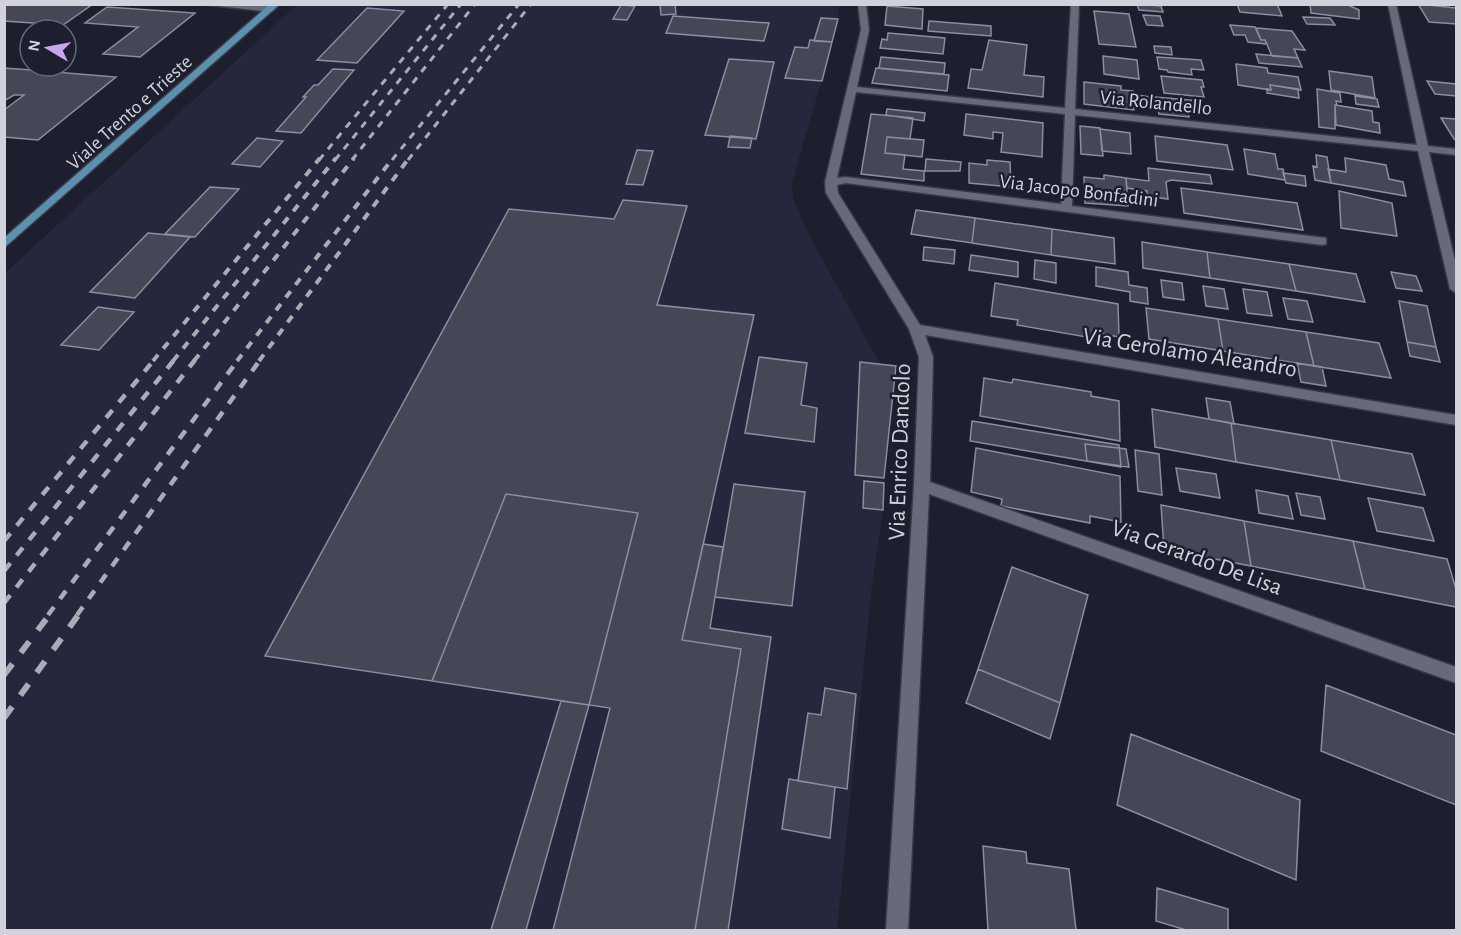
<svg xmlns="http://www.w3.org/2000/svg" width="1461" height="935" font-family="'Alegreya Sans',sans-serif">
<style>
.built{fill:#26273c}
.building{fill:#454757;stroke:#8b8da0;stroke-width:1.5}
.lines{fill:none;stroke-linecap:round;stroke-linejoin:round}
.street-casing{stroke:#393946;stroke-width:3}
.primary-casing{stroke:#393946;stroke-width:3}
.street{fill:#686a7c;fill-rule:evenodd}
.primary{fill:#5c90af;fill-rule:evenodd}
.rail-far3{stroke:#aaabb6;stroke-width:3;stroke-dasharray:7 7;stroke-linecap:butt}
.rail-far2{stroke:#aaabb6;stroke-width:4;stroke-dasharray:8 8;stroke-linecap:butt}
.rail-far1{stroke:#aaabb6;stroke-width:4.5;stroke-dasharray:10 10;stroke-linecap:butt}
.rail{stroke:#aaabb6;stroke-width:6;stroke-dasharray:14 14;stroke-linecap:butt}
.labels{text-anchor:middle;stroke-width:5;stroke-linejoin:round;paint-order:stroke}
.far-street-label{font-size:20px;fill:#d1d2dc;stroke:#1e1f2e}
.street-label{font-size:24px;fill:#d1d2dc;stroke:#1e1f2e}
</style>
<rect width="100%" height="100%" fill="#1e1f2e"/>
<path class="built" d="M297 5H839L838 19 827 62 792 182 793 199 810 237 881 366H896L884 478 883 510 872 585 837 930H5V273Z"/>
<path class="building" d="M4 4H93L63 25 4 21Z
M660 4H675L676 14 661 15Z
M1137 4 1161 6 1163 12 1139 10Z
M1237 4H1277L1282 16 1240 12Z
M1310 4H1346L1359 10V19L1311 13Z
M1418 4 1456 8V24L1429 22Z
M621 5 635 6 627 20 613 19Z
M887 6 923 9 922 29 885 25Z
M107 7 195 13 140 57 103 54 138 27 85 23Z
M367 8 404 11 357 63 317 60Z
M1094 11 1129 14 1136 47 1099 44Z
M1143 15 1160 16 1163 26 1147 25Z
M673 16 769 23 764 41 666 33Z
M1303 17 1330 18 1335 25 1307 24Z
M821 18 838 19 832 42 814 41Z
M929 21 991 26V36L928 31Z
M1230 25 1255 27 1261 40H1265L1267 44 1248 42 1245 35H1234Z
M1256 28 1292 31 1305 50 1294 49 1298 58 1272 56 1265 40H1261Z
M888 33 945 38 943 54 880 48 882 39 887 40Z
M810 40 832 42 822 81 785 78 795 47 808 48Z
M989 40 1027 45 1024 75 1044 77 1043 97 968 88 971 69 982 70Z
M1154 46 1171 47 1172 55 1155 53Z
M1256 54 1298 58 1302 67 1259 63Z
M1103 56 1137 60 1139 79 1104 74Z
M881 57 945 63 944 74 879 68Z
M1157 57 1201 60 1204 70 1191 69 1192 75 1168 72 1167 70 1159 69Z
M729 59 774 62 756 139 705 135Z
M1236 64 1267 68 1268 73 1298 77 1301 90 1270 85 1271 90 1238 85Z
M4 68 46 71 43 73 52 74 55 72 116 77 38 140 4 137V110L24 95H14L4 101Z
M876 68 949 75 947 91 872 83Z
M333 69 354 70 301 133 276 131 306 97H303L314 85H318Z
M1329 71 1372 77 1375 98 1331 90Z
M1161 76 1202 80 1204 87H1201L1204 97 1164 93Z
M1427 81 1456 84V96L1435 94Z
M1084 82 1121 86V90L1133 91 1134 110 1084 104Z
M1270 85 1298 89 1299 98 1267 93V89L1271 90Z
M1317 89 1340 93 1341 102 1336 101 1337 105H1335V129L1319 127Z
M1137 95 1150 97 1151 105 1138 104Z
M1355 96 1377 99 1379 107 1356 104Z
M1155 97 1200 101 1203 114 1188 113 1189 117 1159 114Z
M1335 105 1372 111 1373 122 1379 123 1380 133 1336 125Z
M887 109 925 113 924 121 886 115Z
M871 114 913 118 910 139 887 137 885 153 905 155 903 169 924 171V181L861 174Z
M966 114 1043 123 1042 157 1001 152 1003 133 993 132V139L964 135Z
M1441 118 1456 119V140L1454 139Z
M1080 126 1100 128 1103 156 1081 154Z
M1100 129 1130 133 1131 154 1102 151Z
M730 136 752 138 750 148 728 147Z
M1155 136 1227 145 1233 170 1157 161Z
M887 137 924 140 922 157 885 153Z
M257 138 283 141 260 167 232 164Z
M1244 149 1275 154 1278 169H1283L1285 180 1248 174Z
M637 150 653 151 643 185 626 184Z
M1316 155 1327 157 1331 183 1315 180 1313 166 1317 167Z
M1345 158 1386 165 1389 179 1403 182 1406 196 1331 183 1328 169 1346 172Z
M926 159 961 162 960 171H925Z
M987 160 1010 162 1011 187 969 183V163L987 165Z
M1148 168 1210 175 1212 184 1171 180 1166 182 1168 199 1147 196V191L1127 188 1126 178 1149 181Z
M1283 173 1305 176 1306 186 1286 183Z
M1104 175 1126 178 1128 206 1085 203 1084 177 1104 179Z
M210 187 239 189 195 237 165 234Z
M1181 188 1297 203 1303 230 1184 213Z
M1339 191 1392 203 1397 236 1341 228Z
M623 200 687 206 657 305 754 315 682 640 741 649 695 930H553L610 708 589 705 638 513 506 494 432 681 265 656 509 209 614 219Z
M916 210 975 218 972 243 911 234Z
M975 218 1052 229 1051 255 972 243Z
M1052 229 1114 238 1115 264 1051 255Z
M148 233 190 237 135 298 90 292Z
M1142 242 1207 252 1210 278 1143 268Z
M924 247 955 250 954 264 923 260Z
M1207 252 1289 264 1296 291 1210 278Z
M971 255 1018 262V277L969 270Z
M1035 260 1056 263V283L1034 279Z
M1289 264 1356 274 1365 302 1296 291Z
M1096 267 1128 272 1129 285 1147 288 1148 304 1130 301V292L1096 286Z
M1391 272 1416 276 1422 291 1396 288Z
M1161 280 1182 283 1184 300 1163 297Z
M995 283 1118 304 1119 337 1093 332 1092 338 1017 325 1018 320 991 316Z
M1203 286 1224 289 1228 309 1206 306Z
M1243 289 1267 292 1272 316 1247 313Z
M1283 298 1307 301 1313 322 1288 319Z
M1399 301 1427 306 1436 347 1407 342Z
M98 307 134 312 99 350 61 345Z
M1146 308 1218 319 1223 351 1149 339Z
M1218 319 1306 332 1314 366 1223 351Z
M1306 332 1379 343 1391 378 1314 366Z
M1407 342 1436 347 1440 362 1410 356Z
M759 357 807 363 801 405 817 408 814 442 745 433Z
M860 362 896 366 884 478 855 475Z
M1297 363 1322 367 1326 386 1301 382Z
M984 378 1012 383 1013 379 1091 392V396L1119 401 1120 441 980 416Z
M1206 398 1230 402 1234 424 1209 419Z
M1152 409 1231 423 1236 462 1155 447Z
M972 421 1119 445 1121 467 970 441Z
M1231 423 1331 440 1340 480 1236 462Z
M1331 440 1412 454 1425 495 1340 480Z
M1085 444 1126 449 1129 467 1087 461Z
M976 448 1120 476 1121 522 1090 516V523L1001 506 1002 499 971 492Z
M1135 450 1159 454 1162 495 1138 491Z
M1176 468 1216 474 1220 498 1180 491Z
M864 481 884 483 883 510 863 508Z
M734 484 805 492 792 606 715 597Z
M1256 490 1288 496 1293 519 1259 513Z
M1296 493 1320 497 1325 519 1301 515Z
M506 494 638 513 589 705 432 681Z
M1368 498 1423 508 1434 541 1377 531Z
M1161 505 1244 521 1251 566 1164 549Z
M1244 521 1353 541 1365 589 1251 566Z
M1353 541 1447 559 1456 589V607L1365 589Z
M703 544 723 547 710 628 771 637 728 930H695L741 649 682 640Z
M1012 567 1088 595 1060 703 978 669Z
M978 669 1060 703 1050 739 966 703Z
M1326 685 1456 735V805L1321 751Z
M825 688 856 694 847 789 798 781 808 713 821 715Z
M561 701 589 705 526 930H491Z
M1131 734 1300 800 1296 880 1117 805Z
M789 779 835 787 830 838 782 829Z
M983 846 1026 852 1027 863 1069 869 1076 930H988Z
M1157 888 1228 909V930H1186L1156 921Z"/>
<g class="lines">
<g class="street-casing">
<path id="street" d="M201 4C219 4 261 0 275 9L271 12Z
M858 4H866L869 30 857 87 1065 108 1071 4H1079L1075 109 1417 145 1388 4H1396L1428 146 1456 149V155L1429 152 1456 265V293L1450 289 1418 151 1075 115 1072 206 1326 238V244L1322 245 846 183 837 185 838 193 920 325 1456 415V425L925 335 933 357 930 482 1456 667V683L929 494 908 930H886L914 485 919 357 909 329 826 193 825 182 861 30ZM856 92 1065 114 1061 204 846 177 837 178Z"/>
</g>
<g class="primary-casing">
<path id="primary" d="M270 4H280L4 248V238Z"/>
</g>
<use href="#street" class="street"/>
<use href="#primary" class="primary"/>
<path class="rail-far3" d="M319 160 448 4
M335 160 461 4
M352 160 475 4
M392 160 519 4
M408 160 531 4"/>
<path class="rail-far2" d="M153 361 320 158
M173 361 336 158
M194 361 354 158
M237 361 393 158
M259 361 409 158"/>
<path class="rail-far1" d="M4 541 154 360
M4 571 174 360
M4 603 195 360
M48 615 238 360
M77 615 260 360"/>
<path class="rail" d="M4 675 50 614
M4 718 79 614"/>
</g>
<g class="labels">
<g class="far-street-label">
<text transform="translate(1156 102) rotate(6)" y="7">Via Rolandello</text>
<text transform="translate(129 112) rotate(-42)" y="7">Viale Trento e Trieste</text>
<text transform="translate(1079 190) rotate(7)" y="7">Via Jacopo Bonfadini</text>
</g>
<g class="street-label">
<text transform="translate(1190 352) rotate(9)" y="8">Via Gerolamo Aleandro</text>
<text transform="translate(899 452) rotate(-88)" y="8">Via Enrico Dandolo</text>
<text transform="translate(1197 557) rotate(20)" y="8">Via Gerardo De Lisa</text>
</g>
</g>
<rect width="1461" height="935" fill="none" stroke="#d1d2dc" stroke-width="12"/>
<g transform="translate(48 48) rotate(280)"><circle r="28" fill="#1e1f2e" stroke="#666774" stroke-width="1.5"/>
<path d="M0-4.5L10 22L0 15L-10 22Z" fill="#c8a6ef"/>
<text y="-9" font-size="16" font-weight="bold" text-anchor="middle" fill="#d1d2dc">N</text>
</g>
</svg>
